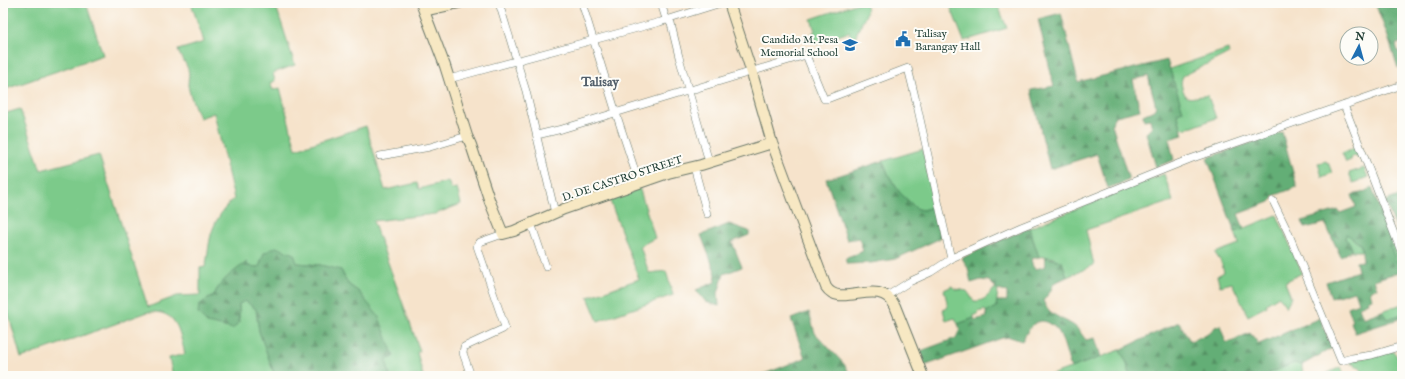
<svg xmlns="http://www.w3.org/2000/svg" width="1405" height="379" font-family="'IM FELL English',serif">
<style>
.green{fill:#7bca8a;stroke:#4d845f}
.forest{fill:url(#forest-firs);stroke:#427655}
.garden{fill:url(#garden-furrows);stroke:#4d845f}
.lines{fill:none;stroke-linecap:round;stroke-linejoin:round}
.street-casing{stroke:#6a7769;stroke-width:8}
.secondary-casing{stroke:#6a7769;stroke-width:12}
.street{stroke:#fff;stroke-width:7}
.secondary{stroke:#f7e8c3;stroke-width:10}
.labels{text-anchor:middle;stroke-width:4;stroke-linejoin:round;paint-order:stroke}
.poi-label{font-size:11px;fill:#1f3d34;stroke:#fdfcf7;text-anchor:start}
.street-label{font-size:11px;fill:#1f3d34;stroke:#fdfcf7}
.quarter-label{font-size:13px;font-weight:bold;fill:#525e6a;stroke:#fdfcf7}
</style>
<defs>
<pattern id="forest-firs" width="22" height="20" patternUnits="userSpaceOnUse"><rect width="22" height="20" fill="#64ae76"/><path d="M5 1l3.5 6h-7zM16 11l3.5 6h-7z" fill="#528f62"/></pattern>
<pattern id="garden-furrows" width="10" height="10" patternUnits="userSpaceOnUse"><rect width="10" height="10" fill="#7bca8a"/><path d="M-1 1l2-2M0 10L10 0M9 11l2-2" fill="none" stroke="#64a572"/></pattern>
</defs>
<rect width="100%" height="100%" fill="#fdfcf7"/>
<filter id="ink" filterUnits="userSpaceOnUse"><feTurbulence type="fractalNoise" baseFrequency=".025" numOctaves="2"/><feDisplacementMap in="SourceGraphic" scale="8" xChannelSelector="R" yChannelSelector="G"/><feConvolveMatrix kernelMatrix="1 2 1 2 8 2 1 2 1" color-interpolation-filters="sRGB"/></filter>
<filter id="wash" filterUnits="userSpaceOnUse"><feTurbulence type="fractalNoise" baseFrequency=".012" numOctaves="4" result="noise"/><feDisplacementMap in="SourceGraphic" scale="16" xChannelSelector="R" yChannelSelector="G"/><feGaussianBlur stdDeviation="0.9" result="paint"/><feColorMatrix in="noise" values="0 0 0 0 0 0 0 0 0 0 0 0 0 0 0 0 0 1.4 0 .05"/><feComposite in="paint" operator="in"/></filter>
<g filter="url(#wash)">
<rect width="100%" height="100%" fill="#f6e3cb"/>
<path class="green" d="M3 3H86L103 55 3 90Z
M191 3H275L295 65 273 73 275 81 270 83 273 90 280 88 296 149 366 126 385 190 417 183 419 189 448 181 451 189 457 188 461 204 435 214 373 221 420 351 417 352 423 376H390L385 360 394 357 359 292 348 284 341 270 320 265 297 263 264 253 259 267 247 266V263L217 289 214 296 206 300 239 322V304L245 300 256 309 259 331 275 376H173L169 358 185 354C179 331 178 310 148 312L21 358 3 295V114L20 109 41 170 99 155 148 307 177 296 200 295V268L205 267C208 258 208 248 210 239 213 224 222 209 234 199L214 113 199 118C196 109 189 94 188 85 188 79 190 75 188 69 186 62 180 58 178 50L204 42Z
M858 3H865C871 16 858 24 856 37L851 38 849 32 816 44 812 33 815 31 811 19Z
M949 3H997L1007 28 964 41Z
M1228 49 1229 53 1183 76C1179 84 1183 90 1186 97 1194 99 1200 95 1208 96L1216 118 1193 127 1182 129 1177 113 1183 111 1169 69Z
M923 149 934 207 922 210 916 208 900 193 889 176 883 161Z
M1326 161 1327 163 1328 162 1332 173 1322 177 1318 163Z
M1364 168 1368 177 1353 183 1349 173Z
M1164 174 1173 201 1086 230 1094 265 1067 277C1063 261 1056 255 1039 257L1029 228Z
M639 187 655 238 640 246 649 273 666 271 673 295 598 321 588 297 639 279 609 198Z
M1277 215 1302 273 1285 282 1291 297 1286 307 1279 296 1266 304 1267 306 1248 316 1232 283 1220 286 1217 276 1224 272 1221 262 1215 253 1239 244 1235 232Z
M1346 234C1351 236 1356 242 1361 245L1362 251H1351L1350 243 1345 239Z
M1391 239 1402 264V271C1396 262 1389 250 1391 239Z
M952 286 955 289 967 291 974 301C984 302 989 295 995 288L998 290 996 307 986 312 985 310 978 312V314L974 315V318L958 324 955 318 946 321 943 310 947 308 948 306 944 290Z
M1402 304V314L1388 319 1386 318 1382 311Z
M1120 350 1127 363 1129 376H1048Z
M1393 351 1399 359 1402 376H1365L1359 366 1356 367 1354 364H1351L1350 361Z
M1294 363 1302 365V369L1305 376H1263Z
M1341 367 1345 376H1321Z"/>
<path class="forest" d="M1375 3H1402V43L1396 44 1398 52H1402V65L1398 68 1387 34Z
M1061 13 1078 82 1167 60 1183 111 1177 113 1183 135 1169 139 1174 160 1156 167 1146 133 1152 128 1150 119 1144 120 1143 115 1154 110 1156 106 1148 76 1133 80 1140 110 1116 116 1113 119 1112 125 1129 180 1108 188 1097 154 1050 169 1031 90 1054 86 1038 19Z
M1282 132 1297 187 1273 196 1274 198 1270 202 1238 214 1244 229 1235 232 1207 158Z
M883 161 889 176 900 193 916 208 922 210 934 207 941 238 895 259 871 263 847 264 845 259 863 251 859 238 847 240 826 179C846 174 864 167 883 161Z
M1372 188 1391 239C1389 251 1397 260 1402 271L1374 280 1377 288 1370 291 1372 299 1367 301 1368 303 1359 307 1363 318 1382 311 1386 318 1388 319 1402 314V318L1355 333 1351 322 1353 321 1348 307 1358 303 1354 291 1331 298 1326 282 1358 271 1356 262 1363 261 1361 245C1356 242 1351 236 1346 234L1345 239 1350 243 1351 251 1341 257 1325 223 1305 228 1302 221 1338 210 1340 213 1356 207 1352 195 1361 193Z
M1402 195V243L1385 201Z
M729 224 749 231V235L732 242 742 267 724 274 718 293 719 306 706 302 696 290 715 282 716 274 701 235Z
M1029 228 1039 257 1031 259 1033 267 1036 269 1046 266 1044 257 1062 261 1067 277 1054 283 1050 292 1043 301C1050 316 1060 317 1073 325 1078 328 1082 335 1086 340L1095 338 1101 357 1071 368C1067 357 1065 345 1060 334 1058 330 1054 326 1049 323 1035 316 1028 330 1022 341L1010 337 1002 338 924 366 918 352 956 338 960 329 958 324 974 318 975 320 987 317 986 312 996 307 997 301H1007V292L998 290 989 281 981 280 971 283 968 268 962 258 1003 239Z
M276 247 294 254 297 263 320 265 341 270 348 284 359 292 379 317 394 357 386 360 390 376H275L259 331 256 309 245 301 239 304V322L233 329 207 323 198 314 199 305 206 300 214 296C219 281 234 271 247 262V266L259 267 264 253Z
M809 312 815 333 844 364 851 376H759L805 358 791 319Z
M1320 318 1332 348 1302 365 1294 363 1263 376H1129L1127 363 1120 350 1179 322 1190 341 1210 333 1215 327 1220 325 1226 343 1250 333 1259 344Z"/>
<path class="garden" d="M1357 147 1362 159H1360L1355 155 1352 157 1351 160 1346 162 1342 153Z"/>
</g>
<g filter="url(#ink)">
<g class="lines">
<g class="street-casing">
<path id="street" d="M499 3 526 91 555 213
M582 3 616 113 639 183
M661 3 665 16 671 24 679 57 709 162
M449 79 660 22 721 3
M1344 105 1402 254
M537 135 562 129 806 55 824 99H827L908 68 917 105 936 192 951 259
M380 156 430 147 467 136
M694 167 707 214
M1273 201 1288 232 1341 361 1352 358 1372 355 1402 346
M531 223 546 267
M887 296 909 282 931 272 954 257 1021 227 1190 159 1402 85
M471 376 463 353 464 347 503 329 505 327 477 246 480 242 503 234"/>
</g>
<g class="secondary-casing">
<path id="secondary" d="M421 3 424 11 459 3
M729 3 752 73 772 143 826 287C841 310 879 275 895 306L923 376
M424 11 445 66 467 136 471 145 490 202 503 234 514 231 564 209 668 173 701 165 772 143"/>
</g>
<use href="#street" class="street"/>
<use href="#secondary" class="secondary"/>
</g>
</g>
<defs>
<g id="civic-bare" transform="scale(1.2)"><path d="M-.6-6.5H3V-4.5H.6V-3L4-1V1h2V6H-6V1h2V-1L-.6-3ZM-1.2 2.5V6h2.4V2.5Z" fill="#1f6fb2" stroke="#fdfcf7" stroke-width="2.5" paint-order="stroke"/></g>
<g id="school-bare" transform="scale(1.2)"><path d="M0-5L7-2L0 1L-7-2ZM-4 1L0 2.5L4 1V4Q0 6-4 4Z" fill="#1f6fb2" stroke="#fdfcf7" stroke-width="2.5" paint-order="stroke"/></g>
</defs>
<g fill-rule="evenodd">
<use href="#civic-bare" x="903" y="39"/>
<use href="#school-bare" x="850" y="45"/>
</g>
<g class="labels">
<g class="poi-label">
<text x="915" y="37">Talisay<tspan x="915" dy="13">Barangay Hall</tspan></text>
<text x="838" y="43" text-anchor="end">Candido M. Pesa<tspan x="838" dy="13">Memorial School</tspan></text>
</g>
<g class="street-label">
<text transform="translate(622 178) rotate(-18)" y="4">D. DE CASTRO STREET</text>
</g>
<g class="quarter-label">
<text x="600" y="86">Talisay</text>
</g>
</g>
<rect width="1405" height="379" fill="none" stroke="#fdfcf7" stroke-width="16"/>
<g transform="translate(1359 46) rotate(6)"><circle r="19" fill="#fdfcf7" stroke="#a4b0a9"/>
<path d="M0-3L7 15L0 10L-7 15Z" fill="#1f6fb2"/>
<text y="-6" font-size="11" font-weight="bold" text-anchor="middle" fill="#1f3d34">N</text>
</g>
</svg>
